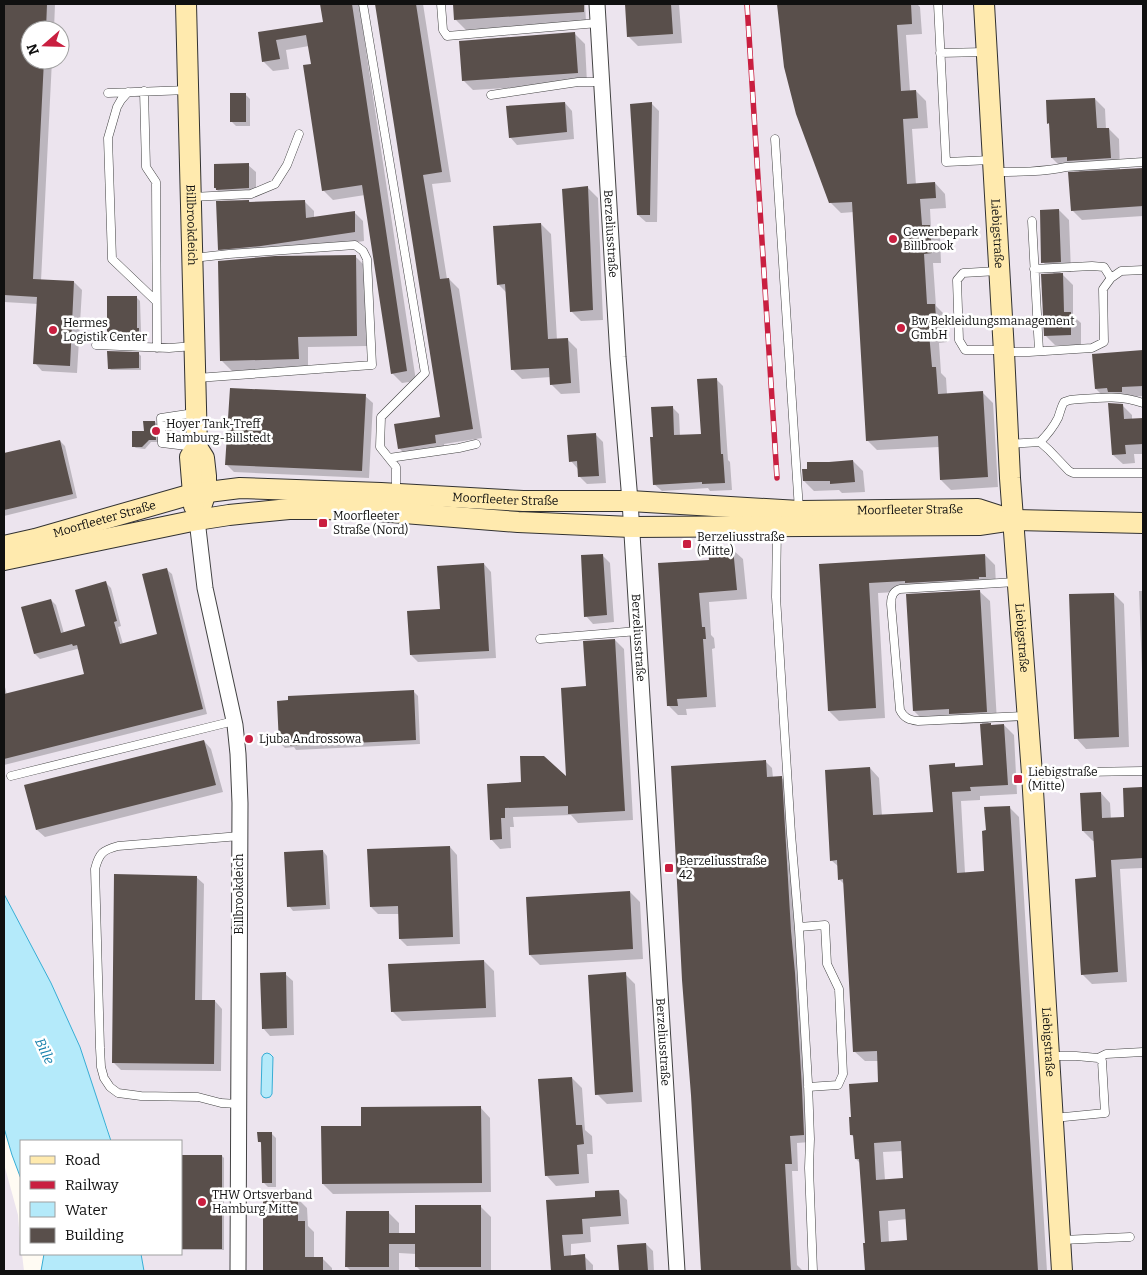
<svg xmlns="http://www.w3.org/2000/svg" width="1147" height="1275" font-family="Bitter,serif">
<style>
.industrial{fill:#ece4ee;fill-rule:evenodd}
.water{fill:#b4eafa;stroke:#37add5}
.shadow{fill:#0003;fill-rule:evenodd}
.building{fill:#594f4b;fill-rule:evenodd}
.lines{fill:none;stroke-linecap:round;stroke-linejoin:round}
.lane-casing{stroke:#434343;stroke-width:9}
.street-casing{stroke:#434343;stroke-width:17}
.secondary-casing{stroke:#323232;stroke-width:22}
.lane{stroke:#fff;stroke-width:8}
.street{stroke:#fff;stroke-width:15}
.secondary{stroke:#ffeaae;stroke-width:20}
.rail-casing{stroke:#c91f40;stroke-width:5.5}
.rail{stroke:#fff;stroke-width:4;stroke-dasharray:11;stroke-linecap:butt}
.poi-dot{fill:#c91f40;stroke:#fff;stroke-width:2}
.labels{text-anchor:middle;stroke-width:5;stroke-linejoin:round;paint-order:stroke}
.street-label{font-size:12px;fill:#101010;stroke:#fff}
.poi-label{font-size:12px;fill:#101010;stroke:#fff;text-anchor:start}
.water-label{font-size:14px;font-style:italic;fill:#117daa;stroke:#fff}
</style>
<rect width="100%" height="100%" fill="#fffbf3"/>
<path class="industrial" d="M4 4H1143V1271H144L141 1254H181V1141H111L108 1129 51 983 4 894ZM30 30H60V60H30Z
M4 1164 18 1215 21 1254H22L24 1271H4Z"/>
<path class="water" d="M4 894 51 983 80 1047 111 1141H21V1179L12 1155 4 1128Z
M267 1053 270 1054 273 1057 272 1094 270 1097 266 1098 263 1097 261 1094 262 1057 264 1054Z
M44 1254H141L144 1271H41Z"/>
<path class="shadow" d="M4 4H55L54 30H30V60H52L41 281 74 282 82 290 77 373 42 371 35 363 38 304 4 302Z
M321 4H359L416 381 402 383 392 373 365 195 333 200 323 190 312 65 309 46 286 50 289 69 273 71 263 61 259 33 324 23Z
M376 4H423L451 182 432 184 447 279H449L459 289 482 438 444 444 445 453 409 458 399 448 442 418Z
M454 4H585L586 22 466 30 456 20Z
M626 4H685H679L682 43 638 46 628 36Z
M779 4H917L920 7 922 34 906 35 910 91H916L926 101 928 128 912 129 916 185 935 183 945 194 946 208 930 209 931 228 940 236 941 263H933L936 306 945 315 947 342 939 343 941 373 946 378 947 394 982 392 993 403 998 487 951 490 941 480 939 447 877 450 867 440 854 212 841 213 830 202 785 67Z
M574 33 585 44 587 83 473 90 463 80Z
M245 94 250 99V126H236L231 121Z
M1095 99 1105 109 1106 129H1109L1119 139 1120 170 1143 169V216L1082 220 1072 210 1081 173 1075 167 1062 168 1052 158 1050 125 1048 123Z
M565 103 572 111 574 139 517 145 510 137Z
M652 104 659 111 657 222H646L638 215Z
M248 165 256 172V196L224 197 215 188Z
M588 188 598 198 603 320 581 321 571 311Z
M249 201 251 203 305 202 314 211V218L354 212 363 221 364 241 270 255 228 258 219 249Z
M1059 210 1069 220 1071 272H1060L1073 285V316L1081 323V345H1055L1045 335 1055 275 1043 262Z
M541 224 551 234 557 340 567 339 577 349 580 393 561 394 551 384V377L522 379 512 369 507 293 498 284Z
M355 256 365 266 367 346 308 347V369L232 371 222 361Z
M136 297 140 301 141 331 142 333 143 345 113 344 108 339Z
M1143 352V396L1106 399 1096 389 1094 355Z
M139 354 141 356V370H111L109 368Z
M716 379 723 386 728 460 730 462 732 490 710 491 708 488 662 491 654 484V438L672 407 679 414 680 436 702 435Z
M365 396 373 403 369 478 234 472 227 465Z
M1122 405 1132 415V420L1143 419V454H1134L1135 463 1123 464 1113 455Z
M155 422 157 424 158 442H151L145 449 136 448 133 446 145 432Z
M171 423 173 425V440L169 437Z
M595 434 603 442 606 483 587 484 580 477 578 469 571 461Z
M60 441 65 446 77 498 4 516V455Z
M853 461 863 471 865 492 842 493 839 490 814 491 804 481 809 470Z
M733 550 743 559 747 599 709 602 711 635 714 638 715 648 712 649 716 707 686 709 687 715H678L669 706 659 565 711 561Z
M602 555 610 563 614 622 593 624 586 616Z
M985 555 995 565 996 586 988 587 989 588 916 592 915 591 878 593 885 718 839 721 829 711 820 565Z
M484 564 491 572 496 658 418 662 411 655 441 611Z
M166 569 172 574 207 714 4 765V683L7 695 86 675 80 651 77 649 40 659 35 654 22 608 51 600 56 605 64 633 87 627 106 583 111 588 121 626 118 627 123 644 158 635Z
M979 591 990 601 997 722H988L992 726 1004 725 1014 735 1017 794 980 796V800L961 801 965 873 986 872 987 832 1009 807 1019 817 1047 1271H867L860 1163 856 1159 855 1138 851 1135 880 1083 878 1061H865L855 1052 844 884 839 879V867L831 860 870 768 879 778 882 816 934 813 954 765 957 768 984 766 982 723 961 724 956 719 924 721 914 711ZM903 1151 904 1179 885 1180 883 1152ZM907 1219 908 1242 889 1243 888 1221Z
M1139 591H1143V697Z
M1114 594 1124 604 1129 747 1086 749 1076 738Z
M615 640 624 649 633 820 578 823 571 815 513 817 514 827H510L511 848 500 849 491 839 488 785 523 783 567 779 587 688Z
M414 692 418 696 420 744 296 750 294 747 285 748 280 743Z
M204 741 211 749 223 792 45 837 37 830 26 786Z
M765 761 772 768 773 778 781 777 788 784 810 1142 797 1143 798 1171H792L797 1265 803 1271H703L692 1094Z
M1143 788V868L1120 869 1127 982 1092 984 1082 974 1097 879 1095 841H1093L1083 831 1101 793 1110 803 1111 819 1125 818 1124 789Z
M450 847 457 855 460 944 407 946 400 939 399 914H378L371 907Z
M323 851 327 856 330 909 293 911 289 906Z
M196 877 204 884 202 1001H215L222 1009 221 1071 121 1070 113 1062Z
M630 892 640 902 643 959 540 965 530 955Z
M484 961 494 971 496 1017 402 1021 392 1011Z
M285 974 293 981 294 1035 270 1036 263 1028Z
M625 974 635 984 642 1102 607 1104 597 1094Z
M572 1078 582 1088 585 1130 592 1136 593 1154H587L589 1183 556 1186 546 1175Z
M480 1107 490 1118 491 1192 333 1194 323 1184 362 1127Z
M271 1133 276 1138V1187H268L263 1182 262 1144 259 1141Z
M181 1156H222L224 1158V1250H181Z
M618 1191 627 1200 629 1224 590 1227 591 1242 571 1244V1256H584L593 1265V1271H553L551 1237 597 1198Z
M264 1198H297L307 1208 308 1226 314 1232V1258H322L332 1268V1271H265Z
M481 1207 491 1217V1271H421L416 1266V1254L399 1253V1271H351L346 1266 388 1212 399 1223V1234H416Z
M646 1244 653 1251 654 1271H620L618 1246Z"/>
<path class="building" d="M4 4H47L46 30H30V60H44L33 279 74 281 70 366 33 364 37 297 4 295Z
M320 4H352L407 371 391 374 362 185 322 191 303 65 311 64 306 35 276 40 280 59 262 62 258 32 323 22Z
M375 4H416L442 172 423 175 440 279 449 278 473 429 435 435 436 443 398 449 394 424 440 417Z
M453 4H584V12L454 20Z
M625 4H671L673 34 627 37Z
M777 4H911L912 24 897 25 901 91 916 90 918 118 903 119 907 184 935 182 936 198 920 199 922 225H930L932 253 924 254 927 304H935L937 332 929 333 932 367H936L938 394 983 391 988 477 940 480 938 436 866 441 852 202 829 203 796 114 784 67Z
M575 32 578 73 462 81 459 41Z
M230 93H246V122H230Z
M1095 98 1097 128H1109L1111 158 1067 161V157L1051 158 1049 123 1047 124 1046 100Z
M565 102 567 132 509 138 506 106Z
M652 102 650 215H637L630 104Z
M249 163V188L216 190V188H214V164Z
M1143 168V206L1071 211 1068 172Z
M588 186 593 310 570 312 562 189Z
M249 200V202L305 200 306 218 355 211V232L261 246 218 250 216 201Z
M1059 209 1061 262 1041 263 1040 210Z
M541 223 548 339 568 338 571 383 550 385 549 368 511 370 505 284 497 285 493 226Z
M356 255 357 336 298 337 299 359 220 361 218 261 275 256Z
M1063 273 1064 312H1071V335L1044 336 1041 274Z
M107 296H137V328H139V341L107 340Z
M1143 350V386L1122 387V392H1108L1107 388 1095 389 1092 354Z
M107 351 139 352V368L108 369Z
M717 378 721 454H723L725 483 702 484V482L653 485 650 437H653L651 407 673 406 674 435 701 434 697 379Z
M230 388 366 394 362 471 225 465Z
M1108 403 1123 404 1124 419 1143 418V444L1125 445 1126 454 1112 455Z
M143 421H155L156 440H149L142 447H132V431H144Z
M171 422 172 439 167 438V423Z
M596 433 599 476 578 477 577 461 569 462 567 435Z
M60 440 73 494 4 510V453Z
M853 460 855 482 830 484V481H803L802 469H807V462H829Z
M733 548 737 590 699 593 702 627H705L706 639H703L707 697 677 699 678 706H667L658 563 709 560 708 550Z
M603 554 607 615 584 617 581 555Z
M985 554 986 577H979V579L905 583V581L869 583 876 708 828 711 819 564Z
M484 563 489 651 410 655 407 611 440 609 437 566Z
M167 568 203 709 4 759V694L84 674 77 645 73 646 72 644 34 654 21 607 51 599 61 633 85 626 75 590 106 581 117 621 114 622 120 644 157 634 142 574Z
M980 590 987 712 949 714V709L913 711 906 594Z
M1114 593 1119 737 1074 739 1069 594Z
M615 639 625 811 568 814V806L505 808V818H501L502 839 490 840 487 784 521 782 520 756H544L566 776 561 688 586 686 583 641Z
M414 690 416 740 290 746V743L279 744 277 701 288 700V696Z
M991 723V725L1004 724 1008 785 970 787 971 791 952 792 957 873 984 871 982 831 986 830 984 807 1010 806 1038 1271H865L863 1243H865L859 1159H855L853 1135H850L849 1117H851L849 1084 878 1082 877 1051 853 1052 843 879 838 880 837 860 830 861 825 770 870 767 873 815 933 812 929 765 955 763V767L983 765 980 724ZM901 1141 903 1178 876 1180 874 1143ZM905 1209 907 1240 881 1242 879 1211Z
M204 740 216 785 36 830 24 785Z
M766 760 767 777 782 776 791 931 795 973 802 1089 804 1135 790 1136 792 1164H785L791 1271H701L691 1095 682 980 671 766Z
M1142 787 1143 858 1111 860 1118 972 1081 975 1075 879 1096 877 1093 831H1082L1080 793 1101 792 1102 818 1124 817 1123 788Z
M450 846 453 937 399 939 398 906 370 907 367 849Z
M323 850 326 905 287 907 284 852Z
M114 874 197 876 195 1000H215L214 1064 112 1063Z
M630 891 633 949 529 955 526 897Z
M484 960 486 1008 391 1012 388 964Z
M286 972 287 1028 262 1029 260 973Z
M626 972 633 1092 595 1095 588 975Z
M572 1077 576 1125H582L584 1144 577 1145 579 1174 545 1176 538 1079Z
M481 1106 482 1183 322 1184 321 1126H361V1107Z
M257 1132H272V1183H262L261 1142H258Z
M181 1155H222V1249H181Z
M619 1190 621 1216 582 1219 583 1234 562 1235 564 1256 585 1254 586 1271H551L546 1200 595 1197V1191Z
M298 1196V1221H305V1257H323V1271H263V1197Z
M415 1205H481V1267H415V1244H389V1267H345L346 1211H389V1233H415Z
M646 1243 648 1271H619L617 1245Z"/>
<g class="lines">
<g class="lane-casing">
<path id="lane" d="M363 4 425 373 381 417 380 447 396 467V492
M441 4 443 30 447 36 598 23
M938 4 946 162 991 160
M940 53 985 52
M144 91 146 167 156 182 157 348
M128 92 121 100 117 107 108 138 112 259 156 301
M108 93 188 90
M491 95 578 82H602
M775 139 799 510
M994 172C1018 172 1043 172 1066 167L1143 162
M192 197 251 194 275 184 287 165 299 134
M1032 221 1039 351
M193 258 229 254 355 245 363 251 367 259 372 365 197 378
M1034 269 1092 266 1104 267 1111 278
M998 271 963 273 957 280 959 340 965 350H1002
M96 345 169 348 194 346
M1004 352H1029L1092 348 1104 342 1103 289 1111 278 1121 271 1143 270
M1143 403C1119 394 1095 398 1070 400L1064 402C1061 407 1060 413 1058 418 1053 428 1047 435 1040 442L1049 450 1069 471 1073 473H1143
M194 413 161 418 162 443 195 447
M1008 444 1040 442
M389 458 459 448 476 444
M777 527 776 597 791 834 799 929 808 1083 810 1139 809 1168 813 1271
M1016 582 900 589C893 591 891 596 891 604L900 710C904 718 909 720 918 721L1026 716
M540 639 638 631
M1034 774 1083 772 1143 771
M11 776 234 721
M799 927 825 925 827 964 839 989 843 1074 838 1085 808 1087
M1050 1056H1076L1098 1058 1102 1061 1105 1113 1054 1118
M1098 1058 1106 1054 1143 1052
M238 1104 221 1103 198 1097 141 1096 118 1093 110 1087 104 1078 101 1067 100 1048 95 869C99 853 103 850 118 846L240 836
M1062 1240 1130 1237"/>
</g>
<g class="street-casing">
<g id="street">
<path id="s1" d="M597 4 618 357 630 501 677 1271"/>
<path d="M197 520 205 588 235 725 238 754 240 803 238 1271"/>
</g>
</g>
<g class="secondary-casing">
<g id="secondary">
<path id="s2" d="M186 4 197 447 204 458 206 476V492L202 504"/>
<path id="s3" d="M984 4 1004 352 1010 478 1032 774 1062 1271"/>
<path d="M194 506 190 457 197 447"/>
<path id="s4" d="M4 546 35 539 192 494 240 488 381 493 523 501H630L799 511 978 509 1009 519"/>
<path d="M4 560 197 520 229 515 289 509H324L379 511 518 522 631 527 979 525 1013 520 1143 523"/>
</g>
</g>
<use href="#lane" class="lane"/>
<use href="#street" class="street"/>
<use href="#secondary" class="secondary"/>
<g class="rail-casing">
<path id="rail" d="M747 4 777 478"/>
</g>
<use href="#rail" class="rail"/>
</g>
<g class="poi-dot">
<circle cx="893" cy="239" r="5"/>
<circle cx="901" cy="328" r="5"/>
<circle cx="53" cy="330" r="5"/>
<circle cx="156" cy="431" r="5"/>
<rect x="318" y="518" width="10" height="10" rx="2.5"/>
<rect x="682" y="539" width="10" height="10" rx="2.5"/>
<circle cx="249" cy="739" r="5"/>
<rect x="1013" y="774" width="10" height="10" rx="2.5"/>
<rect x="664" y="863" width="10" height="10" rx="2.5"/>
<circle cx="202" cy="1202" r="5"/>
</g>
<g class="labels">
<g class="street-label">
<text dy="4" stroke="none"><textPath href="#s2" startOffset="221">Billbrookdeich</textPath></text>
<text dy="4" stroke="none"><textPath href="#s1" startOffset="230">Berzeliusstraße</textPath></text>
<text dy="4" stroke="none"><textPath href="#s3" startOffset="230">Liebigstraße</textPath></text>
<text dy="4" stroke="none"><textPath href="#s4" startOffset="509">Moorfleeter Straße</textPath></text>
<text dy="4" stroke="none"><textPath href="#s4" startOffset="914">Moorfleeter Straße</textPath></text>
<text dy="4" stroke="none"><textPath href="#s4" startOffset="104">Moorfleeter Straße</textPath></text>
<text dy="4" stroke="none"><textPath href="#s1" startOffset="635">Berzeliusstraße</textPath></text>
<text dy="4" stroke="none"><textPath href="#s3" startOffset="635">Liebigstraße</textPath></text>
<text transform="translate(239 894) rotate(-90)" y="4">Billbrookdeich</text>
<text dy="4" stroke="none"><textPath href="#s1" startOffset="1040">Berzeliusstraße</textPath></text>
<text dy="4" stroke="none"><textPath href="#s3" startOffset="1040">Liebigstraße</textPath></text>
</g>
<g class="poi-label">
<text x="903" y="236">Gewerbepark<tspan x="903" dy="14">Billbrook</tspan></text>
<text x="911" y="325">Bw Bekleidungsmanagement<tspan x="911" dy="14">GmbH</tspan></text>
<text x="63" y="327">Hermes<tspan x="63" dy="14">Logistik Center</tspan></text>
<text x="166" y="428">Hoyer Tank-Treff<tspan x="166" dy="14">Hamburg-Billstedt</tspan></text>
<text x="333" y="520">Moorfleeter<tspan x="333" dy="14">Straße (Nord)</tspan></text>
<text x="697" y="541">Berzeliusstraße<tspan x="697" dy="14">(Mitte)</tspan></text>
<text x="259" y="743">Ljuba Androssowa</text>
<text x="1028" y="776">Liebigstraße<tspan x="1028" dy="14">(Mitte)</tspan></text>
<text x="679" y="865">Berzeliusstraße<tspan x="679" dy="14">42</tspan></text>
<text x="212" y="1199">THW Ortsverband<tspan x="212" dy="14">Hamburg Mitte</tspan></text>
</g>
<g class="water-label">
<text transform="translate(45 1051) rotate(65)" y="5">Bille</text>
</g>
</g>
<rect width="1147" height="1275" fill="none" stroke="#101010" stroke-width="10"/>
<rect x="20" y="1140" width="162" height="115" fill="#ffffff" stroke="#9f9f9f"/>
<rect x="30" y="1156" width="25" height="8" fill="#ffeaae" stroke="#9f9f9f"/>
<text x="65" y="1165" font-size="15" fill="#101010">Road</text>
<rect x="30" y="1181" width="25" height="8" fill="#c91f40" stroke="#9f9f9f"/>
<text x="65" y="1190" font-size="15" fill="#101010">Railway</text>
<rect x="30" y="1202" width="25" height="15" fill="#b4eafa" stroke="#9f9f9f"/>
<text x="65" y="1215" font-size="15" fill="#101010">Water</text>
<rect x="30" y="1228" width="25" height="15" fill="#594f4b" stroke="#9f9f9f"/>
<text x="65" y="1240" font-size="15" fill="#101010">Building</text>
<g transform="translate(45 45) rotate(250)"><circle r="24" fill="#ffffff" stroke="#9f9f9f"/>
<path d="M0-4L9 19L0 12L-9 19Z" fill="#c91f40"/>
<text y="-8" font-size="14" font-weight="bold" text-anchor="middle" fill="#101010">N</text>
</g>
</svg>
